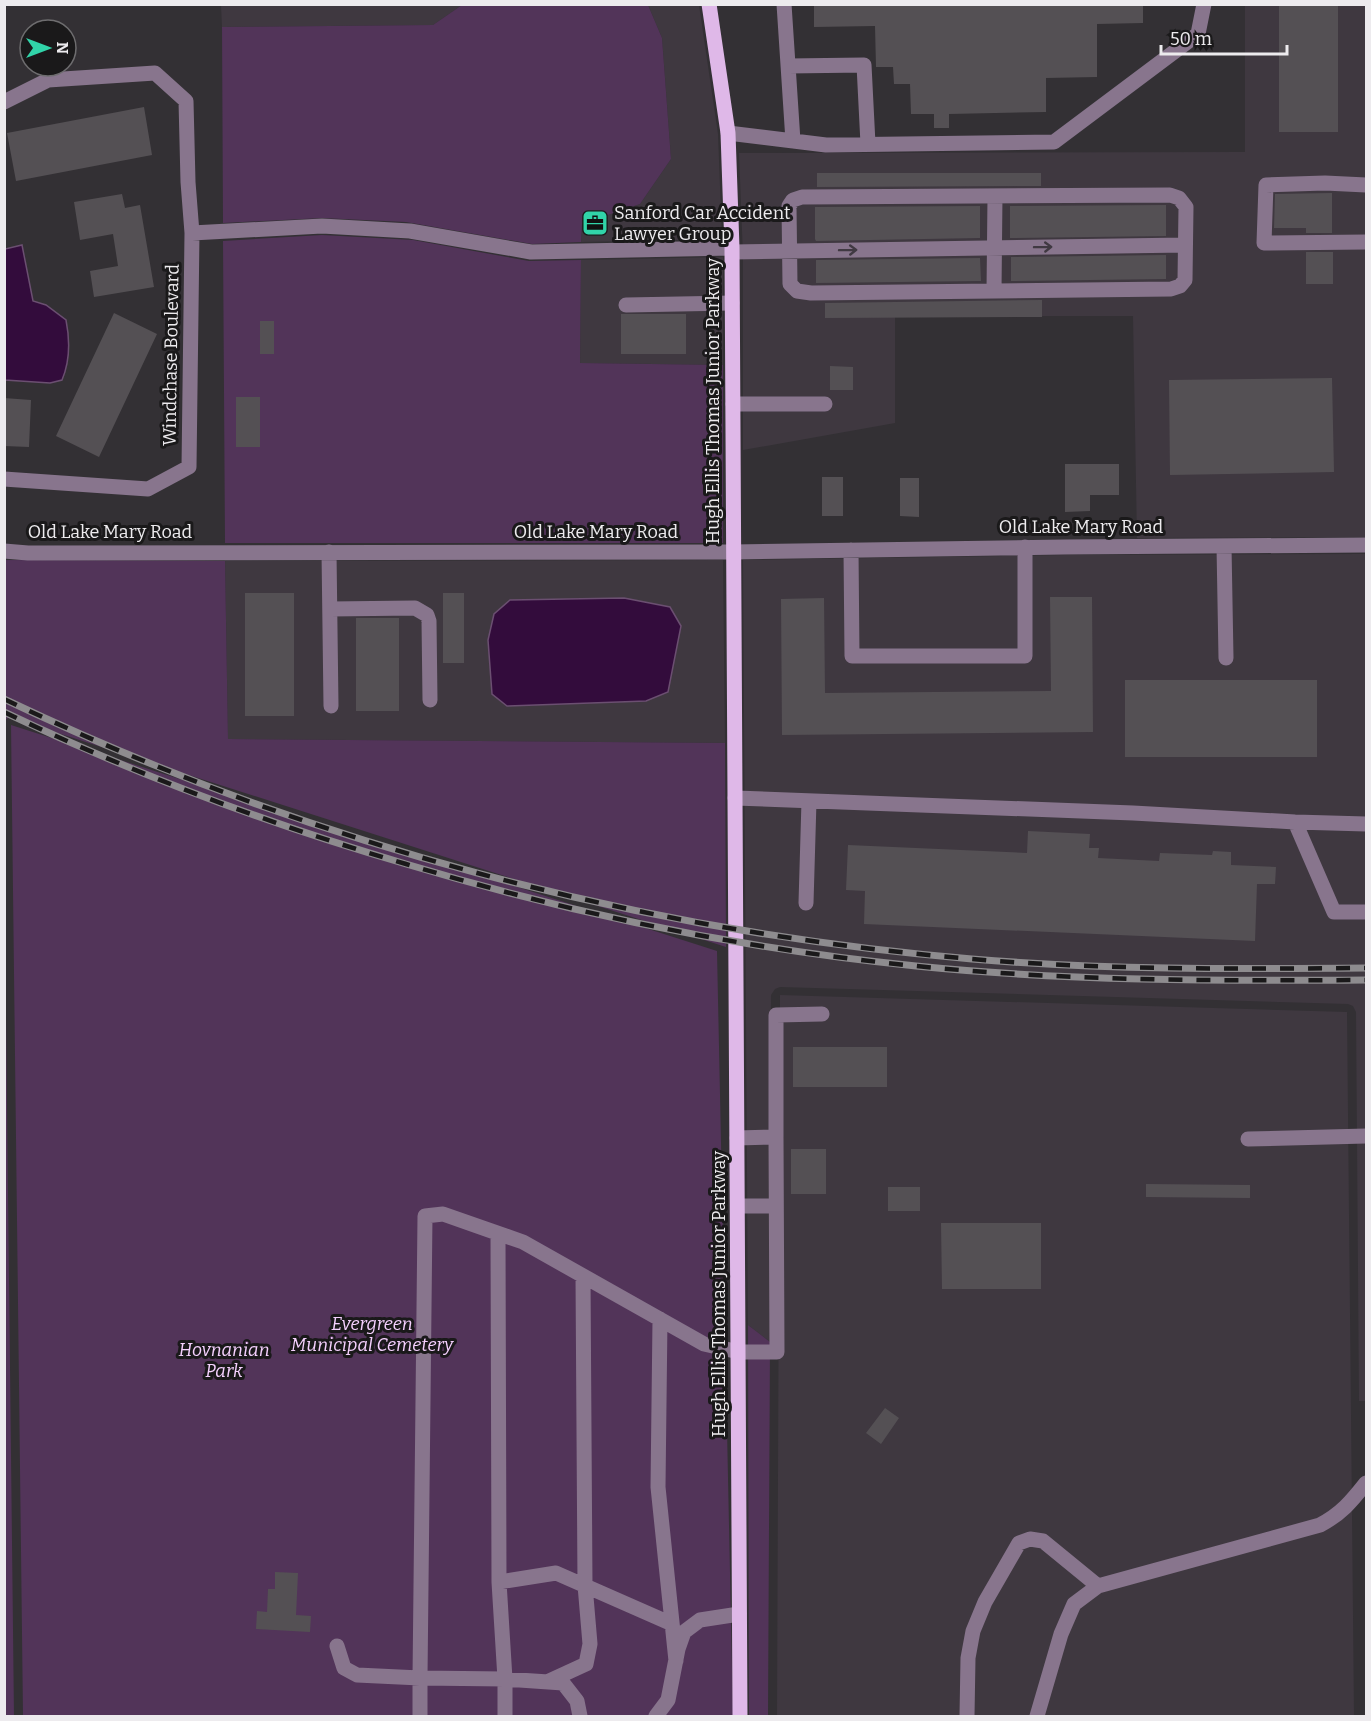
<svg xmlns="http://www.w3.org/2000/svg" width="1371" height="1721" font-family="Bitter,serif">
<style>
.built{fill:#3f3840;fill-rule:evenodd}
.green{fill:#523459}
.water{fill:#330c3c;stroke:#6b4f71;stroke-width:1.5}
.building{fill:#545054}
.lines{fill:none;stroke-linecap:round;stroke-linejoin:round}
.minor{stroke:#88758d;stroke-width:15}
.major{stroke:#dfb8e8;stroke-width:15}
.rail-casing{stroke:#8e8c8f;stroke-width:7}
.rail{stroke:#1a191a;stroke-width:4.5;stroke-dasharray:14;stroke-linecap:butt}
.oneway{stroke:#403942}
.labels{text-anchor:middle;stroke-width:6;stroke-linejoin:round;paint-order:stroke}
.poi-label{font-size:18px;fill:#edebee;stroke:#1a191a;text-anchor:start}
.street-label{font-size:18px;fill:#edebee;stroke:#1a191a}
.park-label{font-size:18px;font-style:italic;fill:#f6d1ff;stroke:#1a191a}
</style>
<rect width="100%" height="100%" fill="#333034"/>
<path class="built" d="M221 5H462L433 25 222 27Z
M648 5H699L718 134 722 239 581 242 582 224 640 204 671 159 662 38Z
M1245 5H1366V537L1137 538 1133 316H895V423L743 450V256L739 153 1245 152Z
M723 257V365L580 363 581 260Z
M1366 554V1401H1359L1356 1012 1353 1006 1348 1004 780 987 775 989 771 995 770 1342 748 1325 743 560 1066 555Z
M723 560 725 743 228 739 225 561ZM494 614 646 701 507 706 492 694 488 640Z
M780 995 1347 1012 1354 1716H777Z"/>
<path class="green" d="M462 5H648L662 38 671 159 640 204 582 224 581 242 532 244 406 222 322 218 223 223 222 27 433 25Z
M322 235 413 240 529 261 581 260 580 363 723 365V543H225L223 241Z
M5 560 225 561 228 739 725 743 726 947 14 719 8 718 5 720Z
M11 725 717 951 733 1716H23Z
M5 929 14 1716H4Z
M748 1325 770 1342 768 1716H749Z"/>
<path class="water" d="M22 245 33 301 46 305 66 320C70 340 70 361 62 380L50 383 5 380V249Z
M624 598 670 607 681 626 668 692 646 701 507 706 492 694 488 640 494 614 510 600Z"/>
<path class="building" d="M814 4H1143V23L1097 24V77L1046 78V112L949 114V128H934V114H911L910 84H894L893 67H876L875 26 814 27Z
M1279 4H1338V132H1279Z
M144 107 152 155 16 181 7 133Z
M817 173H1041V186L817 187Z
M1332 193V233H1306V228H1274L1275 194Z
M122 194 125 208 140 205 154 287 94 297 90 271 118 266 113 234 80 240 74 202Z
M1166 205V236L1010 238V206Z
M980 206V238L816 241 815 239V207H817Z
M1306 252H1333V284H1306Z
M1166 255V279L1011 281V257Z
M980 258 981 281 816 283V260Z
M1042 300V317L825 318V303Z
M114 313 157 334 99 457 56 436Z
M621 314H686V354H621Z
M260 321H274V354H260Z
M830 366 853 367V390H830Z
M1332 378 1334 472 1170 475 1169 380Z
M236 397H260V447H236Z
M4 398 31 400 29 447 4 446Z
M1065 464H1119V495H1090V511L1065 512Z
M822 477H843V516H822Z
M900 478H919V517L900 516Z
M245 593H294V716H245Z
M443 593H464V663H443Z
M1050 597H1092L1093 732 782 735 781 599 824 598 825 693 1051 691Z
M356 618H399V711H356Z
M1125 680H1317V757H1125Z
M1028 831 1090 834 1089 848H1099L1098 858 1159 861 1160 853 1212 855 1213 851 1231 852V865L1276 867 1275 884H1257L1255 941 864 924 865 891 846 890 848 845 1027 853Z
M793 1047H887V1087H793Z
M791 1149H826V1194H791Z
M1146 1184 1250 1185V1198L1146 1197Z
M888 1187H920V1211H888Z
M941 1223H1041V1289H942Z
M885 1408 899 1418 881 1444 866 1433Z
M275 1572 298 1573 296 1615 311 1616 310 1632 256 1629 257 1611 267 1612 268 1589H275Z"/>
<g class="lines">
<path class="minor" d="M784 4 793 141
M788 66 864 65 868 144
M4 102 48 80 155 73 186 101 188 182 192 233 189 467 148 489 4 479
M728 133 826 145 1054 142 1198 34 1204 4
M1366 185 1325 183 1266 185 1264 243 1366 242
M1170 195 1179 198 1186 207 1185 280 1180 286 1171 289 811 293 797 291 790 284 789 206 793 200 802 197Z
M192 233 322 226 410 231 531 252 732 248
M732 252 1185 245
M994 291 995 196
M626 305 732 303
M733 404H825
M1224 546 1226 658
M851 550 852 656H1025V547
M4 551 28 553 733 552 1065 547 1366 545
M329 552 331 706
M330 609 415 608 427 615 429 621 430 700
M735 798 1133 813 1295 822 1366 824
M1295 822 1334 912H1366
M806 903 809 801
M737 1138 776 1137V1015L822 1014
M1248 1139 1366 1136
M738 1206H776
M498 1234 499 1582
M660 1319 658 1487 676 1661
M337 1646 344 1668 357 1675 420 1678V1716
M549 1681 586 1664 590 1644 585 1585 583 1276
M505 1716V1679L499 1582 556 1573 672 1624
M580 1716 577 1701 563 1683 505 1679 420 1678 425 1216 443 1214 523 1242 704 1344 739 1352H777L776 1137
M656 1716 668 1700 678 1649 684 1632 700 1620 739 1614
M967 1716 968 1658 973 1631 985 1602 1019 1543 1030 1539 1043 1541 1098 1586
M1037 1716 1061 1634 1074 1604 1098 1586 1320 1525C1341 1514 1351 1502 1366 1483"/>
<path class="major" d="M709 4 728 133 732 248 740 1716"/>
<g class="rail-casing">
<path id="rail" d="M4 699C308 844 638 931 972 959 1103 970 1235 969 1366 968
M4 712C134 774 269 824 406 864 573 914 743 949 916 966 1066 981 1216 981 1366 980"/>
</g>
<use href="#rail" class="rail"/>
</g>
<defs><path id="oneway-shaft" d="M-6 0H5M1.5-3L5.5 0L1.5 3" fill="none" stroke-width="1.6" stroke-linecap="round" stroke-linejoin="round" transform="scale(1.5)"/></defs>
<g class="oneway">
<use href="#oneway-shaft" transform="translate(1043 247) rotate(-1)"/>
<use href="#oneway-shaft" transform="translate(848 250) rotate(-1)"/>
</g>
<defs>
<g id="office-square" transform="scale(1.35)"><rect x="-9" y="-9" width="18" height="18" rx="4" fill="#31d4a9" stroke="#1a191a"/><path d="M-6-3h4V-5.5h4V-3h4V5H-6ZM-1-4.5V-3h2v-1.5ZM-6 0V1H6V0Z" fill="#111"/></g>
</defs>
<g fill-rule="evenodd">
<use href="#office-square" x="595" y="223"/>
</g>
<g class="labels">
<g class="poi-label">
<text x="614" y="219">Sanford Car Accident<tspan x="614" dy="21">Lawyer Group</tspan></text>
</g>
<g class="street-label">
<text transform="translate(171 355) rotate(-89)" y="6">Windchase Boulevard</text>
<text transform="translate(713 401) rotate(-90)" y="6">Hugh Ellis Thomas Junior Parkway</text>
<text x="1081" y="533">Old Lake Mary Road</text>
<text x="110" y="538">Old Lake Mary Road</text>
<text x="596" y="538">Old Lake Mary Road</text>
<text transform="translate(719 1294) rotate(-90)" y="6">Hugh Ellis Thomas Junior Parkway</text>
</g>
<g class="park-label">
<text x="372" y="1330">Evergreen<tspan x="372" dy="21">Municipal Cemetery</tspan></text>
<text x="224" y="1356">Hovnanian<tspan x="224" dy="21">Park</tspan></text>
</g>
</g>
<rect width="1371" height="1721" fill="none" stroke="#edebee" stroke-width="12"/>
<g transform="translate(48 48) rotate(90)"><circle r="28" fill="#1a191a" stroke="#6e6d6f" stroke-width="1.5"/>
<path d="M0-4.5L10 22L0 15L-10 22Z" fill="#31d4a9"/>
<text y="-9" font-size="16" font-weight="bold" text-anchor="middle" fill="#edebee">N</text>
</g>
<path d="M1161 45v9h126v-9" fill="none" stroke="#edebee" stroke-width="3"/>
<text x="1170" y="45" font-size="18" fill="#edebee" stroke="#1a191a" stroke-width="4.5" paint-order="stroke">50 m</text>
</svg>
